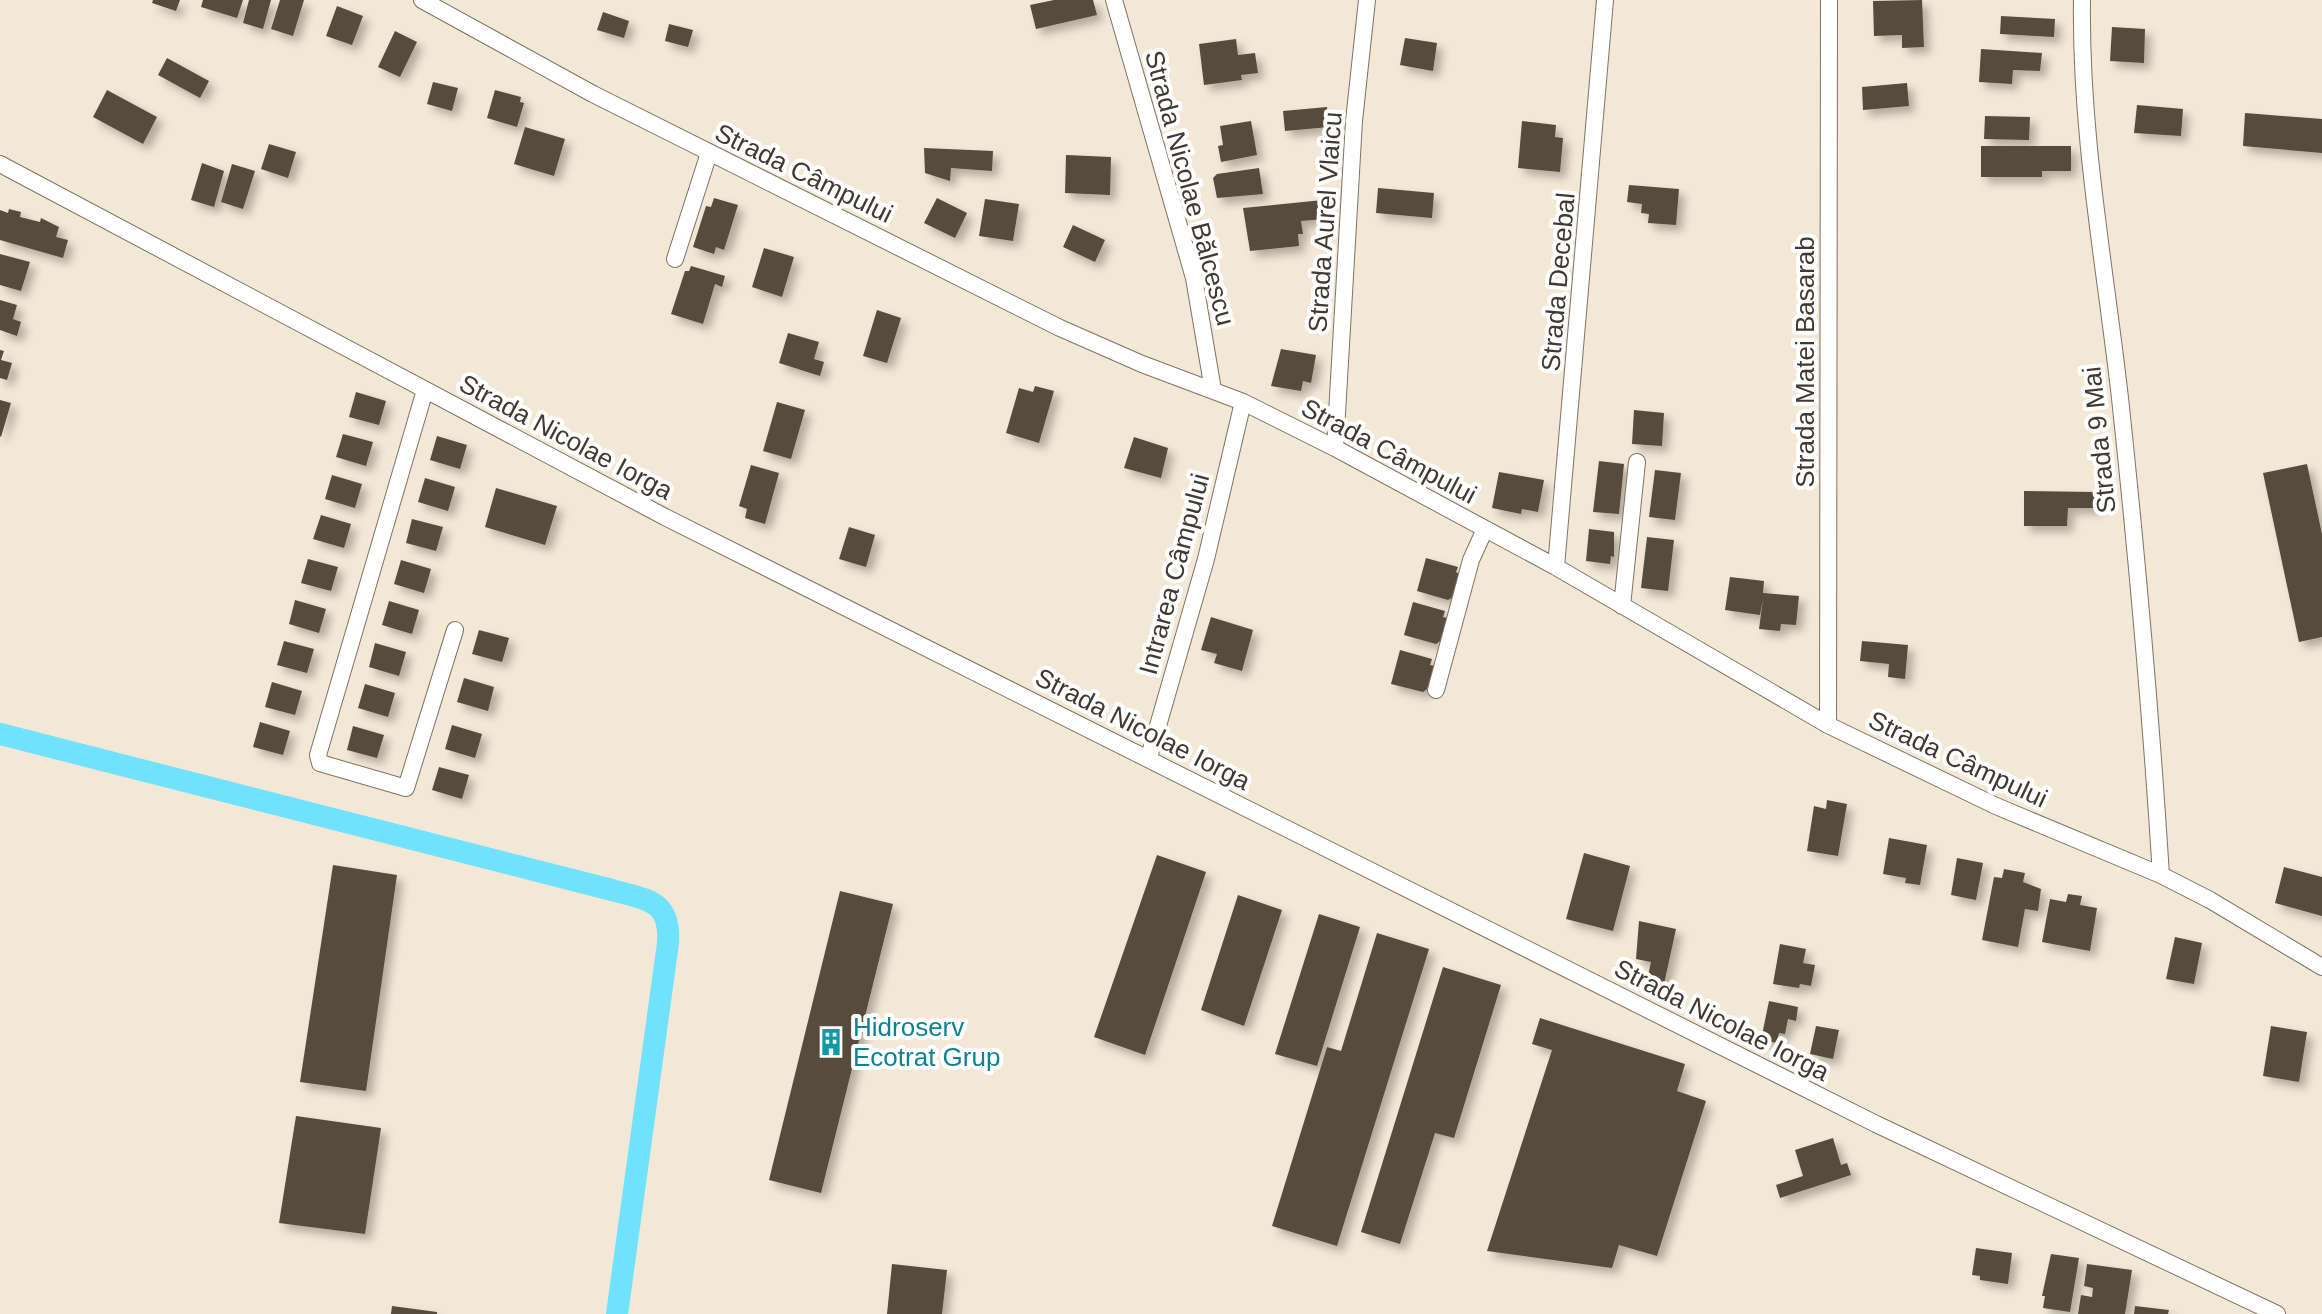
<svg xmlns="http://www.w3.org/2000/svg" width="2322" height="1314" font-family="Helvetica,sans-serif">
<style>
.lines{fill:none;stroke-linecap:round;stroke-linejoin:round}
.canal{stroke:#71e2fd;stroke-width:22}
.building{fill:#564c3e;filter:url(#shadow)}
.minor-casing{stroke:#7e7364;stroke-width:18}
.minor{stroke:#fff;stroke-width:16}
.labels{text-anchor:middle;stroke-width:8;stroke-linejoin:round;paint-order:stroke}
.street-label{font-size:26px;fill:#3e3932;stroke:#fff}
.culture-label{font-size:26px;fill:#0d838f;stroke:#fff;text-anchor:start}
</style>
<defs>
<filter id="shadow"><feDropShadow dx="6" dy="6" stdDeviation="4" flood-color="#0004"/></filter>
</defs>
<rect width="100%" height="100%" fill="#f3e7d6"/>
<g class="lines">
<path class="canal" d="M0 734 612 890C647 900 671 900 668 943L617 1314"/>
</g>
<path class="building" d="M153 0H180L176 11 152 3Z
M203 0H243L237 18 201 7Z
M249 0H271L263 29 243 23Z
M280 0H304L293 36 271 29Z
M1054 0H1093L1097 15 1036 29 1030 5Z
M1922 0 1924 47 1902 48V35L1874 36 1873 1Z
M337 6 363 16 352 45 326 36Z
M603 12 629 21 624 38 597 30Z
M2001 16 2055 19 2054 37 2000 34Z
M669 24 693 30 688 47 665 41Z
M2112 27 2145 29 2144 63 2110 61Z
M395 31 417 42 400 77 378 67Z
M1405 38 1437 43 1433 71 1400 65Z
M1236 39 1238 55 1255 53 1258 73 1241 75 1242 80 1204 85 1199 44Z
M1981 49 2042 53 2040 71 2013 70 2012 84 1979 82Z
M167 58 209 81 200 98 158 75Z
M433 82 458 88 452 111 427 104Z
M1907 83 1909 106 1863 110 1862 87Z
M107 90 157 117 143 144 93 117Z
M495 90 521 97 520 102 524 103 517 127 487 118Z
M2137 105 2183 109 2181 136 2134 133Z
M1327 107 1329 127 1285 131 1283 111Z
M2245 113 2322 119V153L2243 146Z
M1985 116 2030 117 2029 140 1984 139Z
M1251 121 1257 155 1221 162 1218 146 1223 145 1220 126Z
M1522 121 1556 125 1555 137 1563 138 1560 172 1518 168Z
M525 127 565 139 554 176 514 164Z
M269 144 296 152 288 178 261 169Z
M1981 146H2071V171H2042V177H1981Z
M924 148 993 151 992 171 951 168 950 181 925 173Z
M1066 155 1111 157 1110 195 1065 193Z
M202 163 224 171 214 207 191 200Z
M232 164 255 171 243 209 221 202Z
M1259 168 1263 194 1217 198 1213 178 1217 174Z
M1629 185 1679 189 1676 225 1648 223 1649 214 1641 213 1642 204 1627 202Z
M1378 188 1434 193 1432 218 1376 213Z
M714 198 738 205 724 250 716 247 714 254 693 247 706 206 711 207Z
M937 198 967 213 955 238 924 223Z
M985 199 1019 204 1013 241 979 236Z
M1323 200 1325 219 1301 221 1303 234H1298L1299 246 1250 251 1243 208Z
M9 209 21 212 20 217 40 222 41 218 59 227 56 237 68 240 63 258 0 240V210L8 213Z
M1073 225 1105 240 1095 262 1063 247Z
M764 248 794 257 782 297 752 287Z
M0 254 30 262 21 291 0 285Z
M691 266 725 276 722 287 715 284 703 324 671 314 685 271H689Z
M0 300 17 305 13 319 21 322 17 336 0 330Z
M877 310 901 318 887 363 863 356Z
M788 333 819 342 814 359 824 362 820 376 779 363Z
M1281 349 1316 355 1311 383 1303 381 1301 391 1271 386Z
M0 350 4 351 1 360 12 363 7 380 0 378Z
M1035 386 1054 391 1039 443 1006 433 1019 388 1033 392Z
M356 392 386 401 379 425 349 417Z
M0 400 11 403 1 437 0 436Z
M777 402 805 410 791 459 763 451Z
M1634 410 1664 413 1662 446 1632 444Z
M343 434 373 442 366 466 336 457Z
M437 436 467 445 460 469 430 460Z
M1134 437 1168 448 1161 478 1124 468Z
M1599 461 1624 464 1619 514 1593 512Z
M2307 464 2322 534V637L2299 642 2263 473Z
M751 465 779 473 765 524 745 518 747 509 739 506Z
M1655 470 1681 473 1675 520 1649 517Z
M1499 472 1544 480 1538 512 1522 509 1521 514 1492 508Z
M332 475 362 484 355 508 325 499Z
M425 478 455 487 448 511 418 502Z
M496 488 557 506 545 545 485 527Z
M2024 491 2096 492V508H2068L2067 526H2024Z
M321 515 351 524 344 548 313 539Z
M412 519 443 527 436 551 406 543Z
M849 527 875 535 866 567 839 559Z
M1589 529 1614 532V557L1611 556 1610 564 1586 561Z
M1647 537 1674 540 1668 591 1641 588Z
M1426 558 1458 567 1456 572 1459 574 1453 597 1448 600 1417 591Z
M308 559 338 567 331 591 301 583Z
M401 560 431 569 424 593 394 584Z
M1730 577 1764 581 1763 593 1799 596 1796 625 1781 624 1780 631 1759 629 1763 599 1760 615 1725 610Z
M295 600 326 609 319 633 289 624Z
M389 601 419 610 412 634 382 625Z
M1413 602 1445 611 1443 617 1447 618 1440 641 1436 644 1404 635Z
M1211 617 1253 630 1242 671 1214 663 1217 654 1201 650Z
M479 630 509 638 502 662 472 654Z
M284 641 314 649 307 673 277 665Z
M1862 641 1908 645 1905 679 1888 677 1889 664 1860 661Z
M375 643 406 652 399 676 369 667Z
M1400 650 1432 659 1430 665 1434 666 1427 689 1423 692 1391 684Z
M464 678 494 687 488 711 457 702Z
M272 682 302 691 295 715 265 707Z
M365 684 395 693 388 717 358 708Z
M260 722 290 731 283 755 253 747Z
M452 725 482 734 475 758 445 749Z
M353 726 384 735 377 758 347 750Z
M439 767 469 775 462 799 432 790Z
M1827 800 1847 804 1838 856 1807 851 1814 806 1826 809Z
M1889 838 1927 845 1920 885 1905 883 1906 878 1883 874Z
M1584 853 1630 866 1613 931 1566 919Z
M1157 855 1206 872 1145 1055 1094 1037Z
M1957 858 1983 863 1976 900 1951 895Z
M333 865 397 875 366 1091 300 1082Z
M2284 867 2322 877V916L2275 903Z
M2004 869 2025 873 2023 882 2041 889 2038 911 2025 909 2018 947 1982 940 1994 877 2002 878Z
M840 891 893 904 821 1193 769 1180Z
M2068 894 2082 896 2080 905 2097 908 2090 951 2042 942 2050 899 2066 902Z
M1238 895 1282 910 1244 1026 1201 1010Z
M1319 914 1360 927 1317 1066 1275 1054Z
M1639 921 1676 929 1664 984 1647 980 1651 962 1636 959Z
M1377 933 1429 949 1337 1246 1272 1226 1327 1047 1341 1051Z
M2175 937 2202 943 2194 984 2166 979Z
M1780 944 1806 949 1803 963 1815 965 1811 986 1800 984 1799 988 1773 984Z
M1443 967 1501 985 1454 1138 1435 1133 1400 1244 1361 1232Z
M1769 1001 1798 1007 1796 1021 1788 1019 1785 1034 1779 1033 1777 1043 1761 1040Z
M1540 1018 1685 1064 1677 1091 1706 1101 1657 1256 1619 1245 1612 1268 1487 1251 1552 1050 1532 1044Z
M1816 1026 1839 1030 1833 1059 1810 1054Z
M2271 1026 2307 1032 2299 1082 2263 1076Z
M296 1116 381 1128 365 1234 279 1223Z
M1833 1138 1841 1165 1847 1163 1851 1175 1780 1198 1776 1185 1803 1176 1795 1150Z
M1976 1248 2012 1253 2008 1284 1980 1280V1276L1972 1275Z
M2051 1254 2079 1258 2070 1312 2043 1308 2045 1296H2042Z
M892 1264 947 1270 942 1314H887Z
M2087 1264 2132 1270 2125 1314H2078L2081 1295 2092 1297 2093 1288 2084 1286Z
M392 1306 437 1312V1314H391Z
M2135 1306 2169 1310 2168 1314H2134Z"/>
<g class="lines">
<g class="minor-casing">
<path id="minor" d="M422 0 593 94 1060 328 1142 364 1243 402 1335 448 1556 567 1828 725 1996 806 2161 875 2210 900 2322 967
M1114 0 1194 278 1213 390
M2082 0C2080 135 2105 265 2120 398 2137 557 2151 716 2161 875
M0 164 665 517 1876 1124 2277 1314
M675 259 709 153
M425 390 318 755 320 763 406 788 455 630
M1335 448 1354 121 1367 0
M1556 567 1605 0
M1622 606 1637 462
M1436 690 1471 560 1485 529
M1828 725 1829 0
M1149 757 1206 559 1243 402"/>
</g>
<use href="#minor" class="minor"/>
</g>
<defs>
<g id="building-bare" transform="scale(2.16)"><path d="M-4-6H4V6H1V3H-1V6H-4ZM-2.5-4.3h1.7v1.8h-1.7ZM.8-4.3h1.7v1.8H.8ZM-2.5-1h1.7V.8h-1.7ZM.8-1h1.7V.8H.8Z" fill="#0f9aa8" stroke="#fff" stroke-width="2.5" paint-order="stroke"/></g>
</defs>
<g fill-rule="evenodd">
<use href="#building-bare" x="831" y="1042"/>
</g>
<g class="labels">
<g class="street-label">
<text transform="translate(804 173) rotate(26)" y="9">Strada Câmpului</text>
<text transform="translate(1190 188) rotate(75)" y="9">Strada Nicolae Bălcescu</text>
<text transform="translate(1325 222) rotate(-86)" y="9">Strada Aurel Vlaicu</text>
<text transform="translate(1558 282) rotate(-85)" y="9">Strada Decebal</text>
<text transform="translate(1805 362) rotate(-90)" y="9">Strada Matei Basarab</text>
<text transform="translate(566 437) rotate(28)" y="9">Strada Nicolae Iorga</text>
<text transform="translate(2099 440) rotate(-96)" y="9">Strada 9 Mai</text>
<text transform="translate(1389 451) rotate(28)" y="9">Strada Câmpului</text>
<text transform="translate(1174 574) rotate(-75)" y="9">Intrarea Câmpului</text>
<text transform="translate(1143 729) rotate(27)" y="9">Strada Nicolae Iorga</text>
<text transform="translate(1958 759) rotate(25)" y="9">Strada Câmpului</text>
<text transform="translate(1722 1020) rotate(27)" y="9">Strada Nicolae Iorga</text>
</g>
<g class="culture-label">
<text x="853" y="1036">Hidroserv<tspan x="853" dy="30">Ecotrat Grup</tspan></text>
</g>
</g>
</svg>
